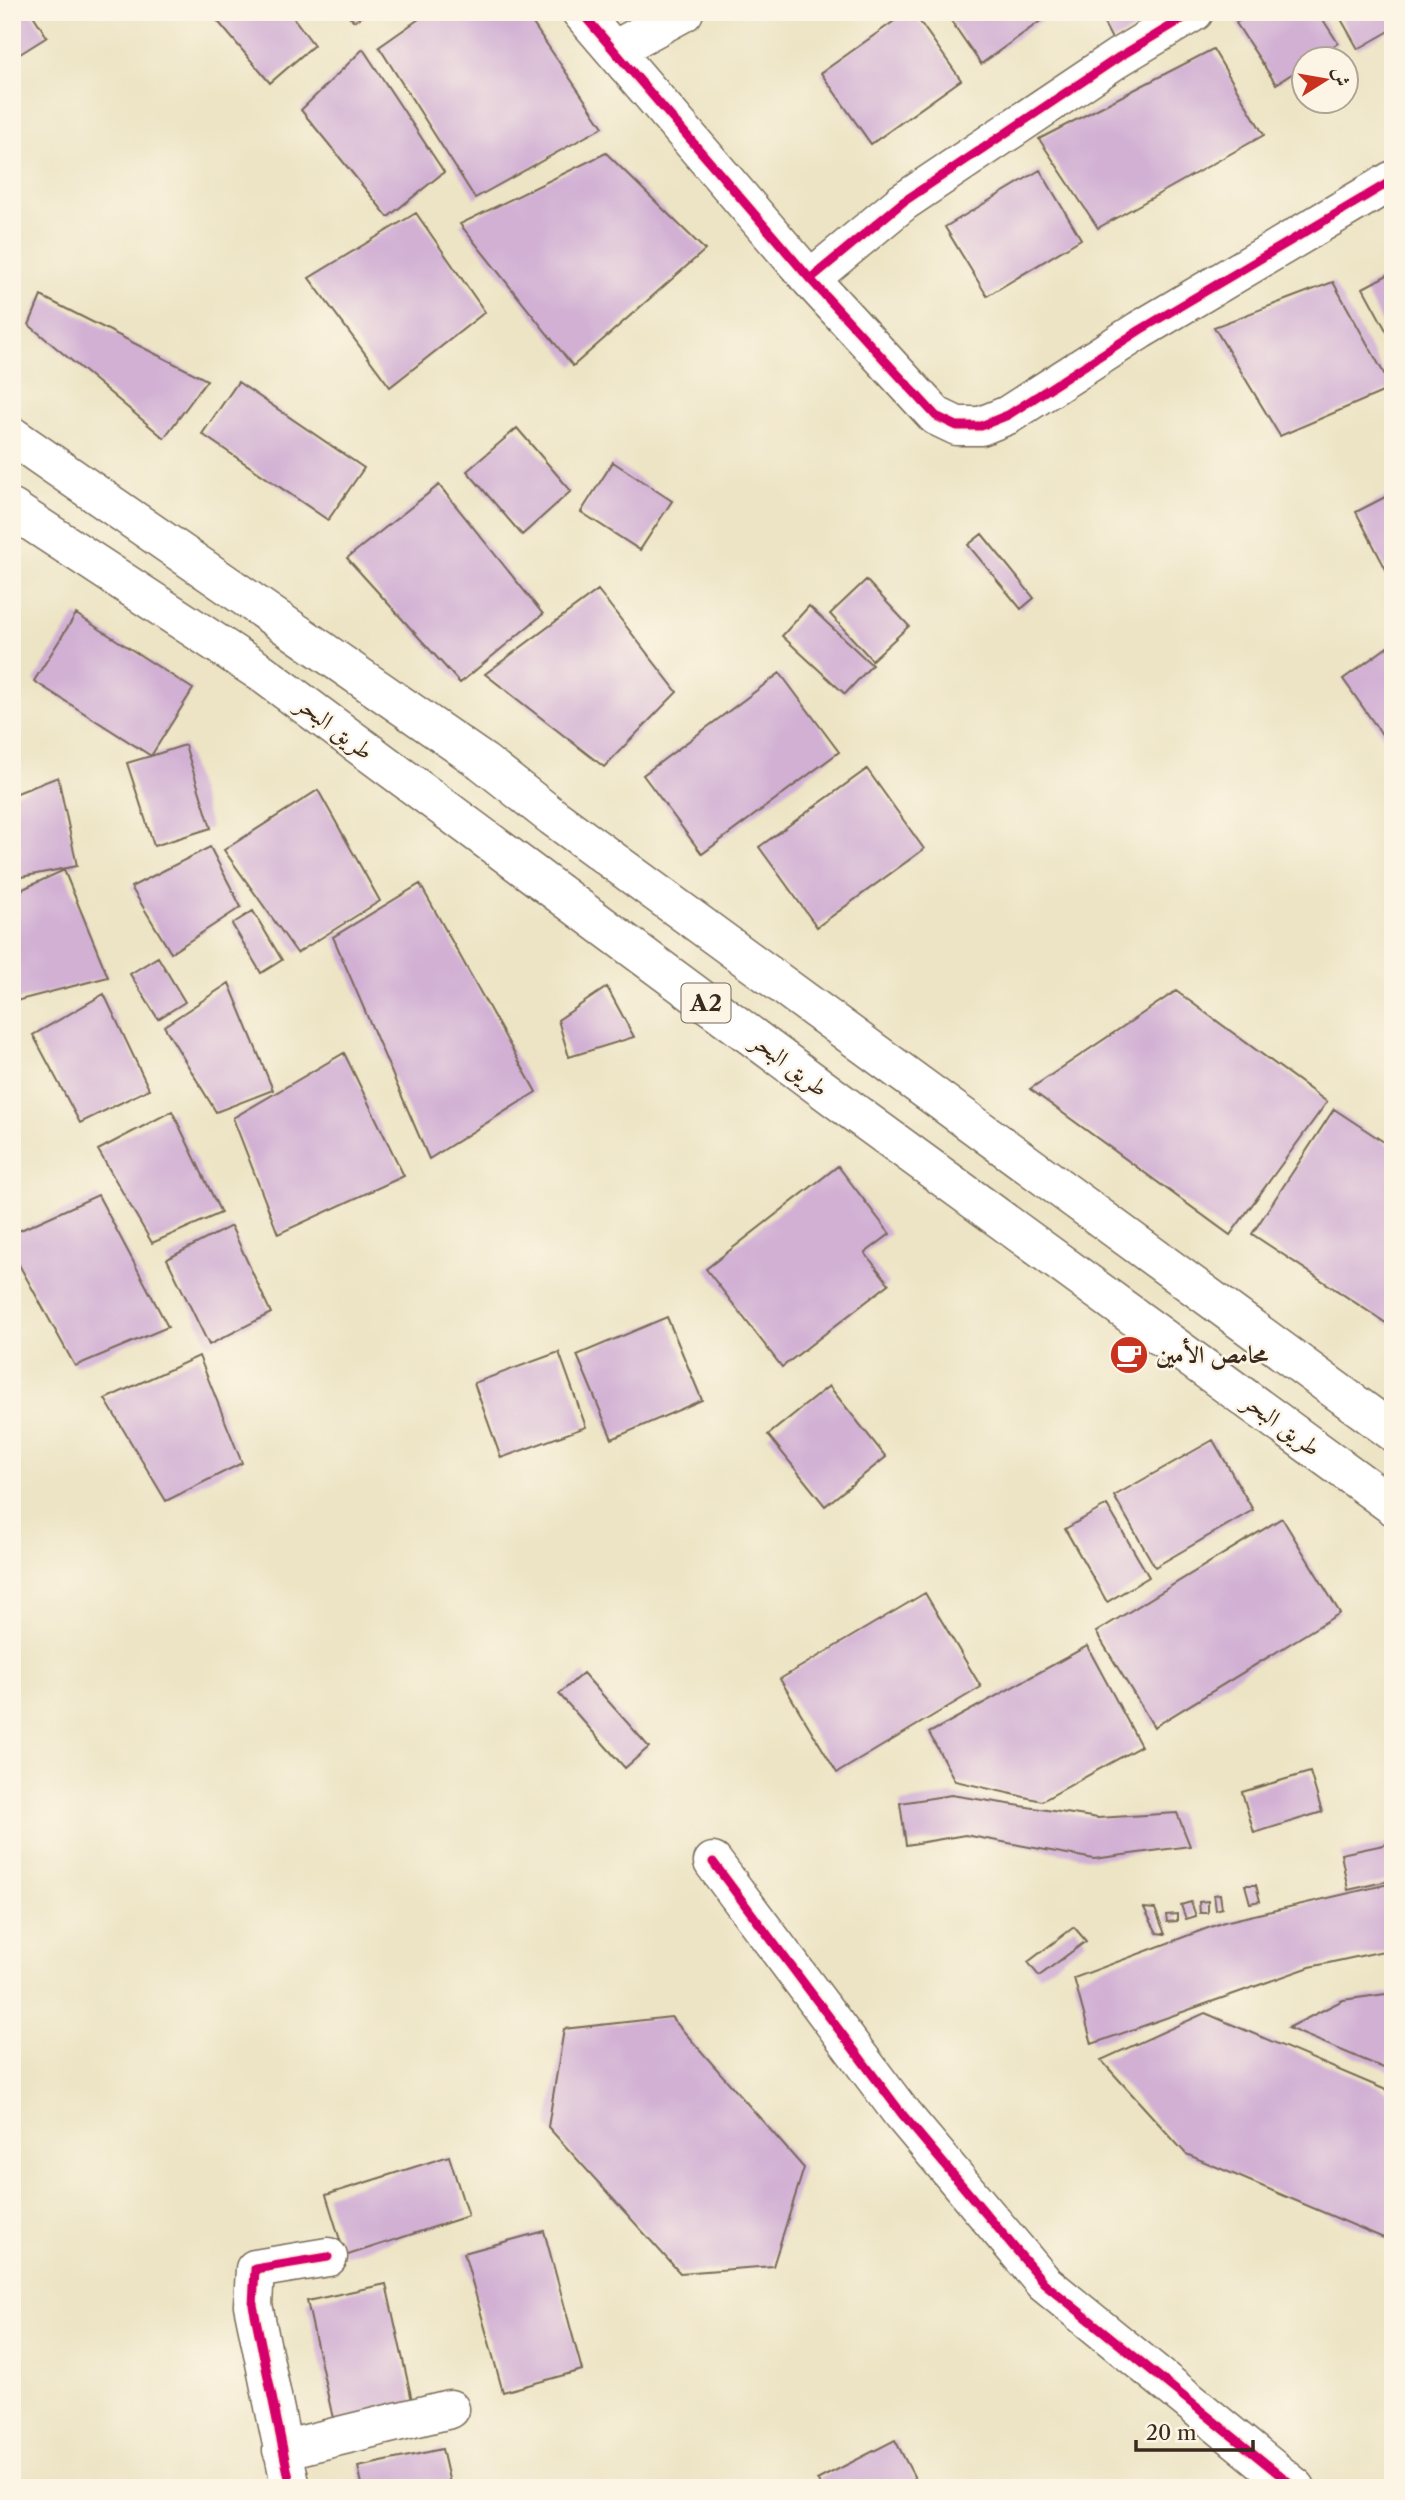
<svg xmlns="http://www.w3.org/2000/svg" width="1405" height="2500" font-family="'Libre Caslon Text',Amiri,serif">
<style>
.building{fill:#d1b0d4}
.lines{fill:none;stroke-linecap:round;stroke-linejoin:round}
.minor-casing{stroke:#796b58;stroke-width:41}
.trunk-casing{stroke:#796b58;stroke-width:41}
.minor{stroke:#fff;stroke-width:38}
.trunk{stroke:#fff;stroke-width:38}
.cycleway-casing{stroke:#fcf5e5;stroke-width:13}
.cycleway{stroke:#d6006c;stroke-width:9}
.labels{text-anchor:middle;stroke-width:5;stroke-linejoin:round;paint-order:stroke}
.shield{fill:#fcf5e5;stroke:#75675a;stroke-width:2}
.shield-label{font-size:23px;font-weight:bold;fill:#3b2a1e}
.street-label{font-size:24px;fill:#3b2a1e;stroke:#fcf5e5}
.poi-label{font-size:24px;font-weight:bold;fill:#3b2a1e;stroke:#fcf5e5;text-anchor:start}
</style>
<rect width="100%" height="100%" fill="#fcf5e5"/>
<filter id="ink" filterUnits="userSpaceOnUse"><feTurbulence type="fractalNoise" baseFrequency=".0143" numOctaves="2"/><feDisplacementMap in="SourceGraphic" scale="14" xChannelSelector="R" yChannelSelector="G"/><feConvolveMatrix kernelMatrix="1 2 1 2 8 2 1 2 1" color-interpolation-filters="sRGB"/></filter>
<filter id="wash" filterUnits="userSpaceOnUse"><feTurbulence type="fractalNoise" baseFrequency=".00686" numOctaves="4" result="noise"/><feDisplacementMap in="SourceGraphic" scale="28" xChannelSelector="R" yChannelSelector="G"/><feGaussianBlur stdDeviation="1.57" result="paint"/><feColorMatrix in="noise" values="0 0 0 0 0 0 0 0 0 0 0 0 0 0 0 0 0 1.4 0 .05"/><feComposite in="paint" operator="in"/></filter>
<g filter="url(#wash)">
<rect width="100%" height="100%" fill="#ede4c5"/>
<g id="blocks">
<path class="building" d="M12 12H31L47 37 12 59Z
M210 12H289L314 45 270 83Z
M345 12H370L354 21Z
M429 12H525L603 127 475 198 379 47Z
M907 12H913L961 80 871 144 821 73Z
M945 12H1043L1046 17 981 64Z
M1098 12H1166L1113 41Z
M1253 12H1318L1338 43 1313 60H1304V66L1276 84 1236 23Z
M1337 12H1393V29L1358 49Z
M363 49 444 172 388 217 301 110Z
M1213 49 1264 135 1098 228 1039 139Z
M606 153 705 250 573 366 460 224Z
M1040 170 1081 239 987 296 945 227Z
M416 213 485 312 390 387 309 278Z
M1393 272V343L1363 288Z
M1333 282 1392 388 1280 436 1214 327Z
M41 296 207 380 164 438 29 325Z
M238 382 364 468 328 520 202 434Z
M517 428 571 491 522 535 467 471Z
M613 462 672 501 640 550 581 512Z
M439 485 543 614 460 683 347 558Z
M1393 493V583L1356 512Z
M982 534 1034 598 1021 609 968 545Z
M866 580 909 626 872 660 830 614Z
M598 590 677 692 604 767 485 674Z
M809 606 872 665 845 694 782 636Z
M76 614 193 689 151 756 185 745 211 828 154 846 127 763 151 756 34 681Z
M1393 643V750L1343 679Z
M780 673 839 752 702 854 643 775Z
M867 769 924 849 817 927 759 847Z
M58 777 77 866 21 877 12 851V795Z
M318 790 380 901 297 953 224 850Z
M210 847 241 907 171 953 131 887Z
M64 870 108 977 12 1002V894Z
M420 884 536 1092 429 1159 333 937Z
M253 911 282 960 261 973 232 924Z
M158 957 185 1002 158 1019 130 974Z
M229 983 273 1090 216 1112 164 1026Z
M607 987 634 1037 569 1057 558 1020Z
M1176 991 1327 1102 1230 1235 1030 1089Z
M104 994 149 1089 80 1123 33 1035Z
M344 1053 404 1176 278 1234 233 1118Z
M1334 1109 1393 1148V1319L1389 1325 1252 1234Z
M172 1111 221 1213 152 1243 98 1150Z
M838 1166 890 1234 865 1253 889 1284 782 1367 706 1269Z
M98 1195 168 1327 75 1366 12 1252V1234Z
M231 1226 271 1313 209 1345 167 1259Z
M667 1317 702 1400 612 1439 577 1355Z
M559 1352 586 1427 501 1458 474 1383Z
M199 1356 242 1463 166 1501 105 1399Z
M829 1386 886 1457 825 1506 768 1435Z
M1213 1440 1253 1510 1155 1567 1114 1496Z
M1107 1505 1149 1577 1107 1602 1065 1529Z
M1282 1518 1340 1613 1154 1727 1096 1632Z
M925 1593 981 1687 837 1773 780 1679Z
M1087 1646 1141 1746 1042 1801 955 1781 929 1733Z
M583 1673 649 1747 625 1768 559 1694Z
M1310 1772 1322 1812 1254 1833 1242 1792Z
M951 1795 1098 1818 1177 1813 1190 1846 1094 1859 965 1835 906 1845 900 1803Z
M1393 1843V1880L1348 1890 1341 1854Z
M1393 1883V1949L1310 1967 1092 2044 1074 1978 1224 1922Z
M1245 1885H1256L1260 1901 1250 1903Z
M1220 1894 1222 1908 1216 1910 1214 1895Z
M1208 1901V1913H1200L1199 1902Z
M1191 1902 1196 1916 1186 1919 1181 1905Z
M1144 1908 1155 1909 1165 1934 1157 1933Z
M1177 1914V1921L1167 1922 1166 1915Z
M1074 1927 1086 1941 1039 1976 1028 1962Z
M1393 1993V2072L1288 2028 1343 2000Z
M1205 2013 1393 2093V2242L1186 2154 1101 2060Z
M671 2017 804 2168 773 2266 680 2273 548 2127 564 2029Z
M449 2156 468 2216 345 2256 326 2195Z
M544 2231 582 2370 503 2392 464 2253Z
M386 2284 413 2405 334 2423 307 2301Z
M895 2440 920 2488H822L817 2480Z
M442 2449 451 2488H363L358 2467Z"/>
</g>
</g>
<g filter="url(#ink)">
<use href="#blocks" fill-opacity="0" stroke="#796b58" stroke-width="2"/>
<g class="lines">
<g class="minor-casing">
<path id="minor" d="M581 12 810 279 936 416 957 426H981L1008 415 1140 330 1393 180
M614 50 684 12
M810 279 903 202 1119 57 1194 12
M713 1862 902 2114 1044 2283 1296 2488
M282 2450 450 2409
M291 2488 253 2305 255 2269 328 2257"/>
</g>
<g class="trunk-casing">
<path id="trunk" d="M12 436 483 762 553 817 1393 1432
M12 509 262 673 859 1116 1393 1506"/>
</g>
<use href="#minor" class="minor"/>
<use href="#trunk" class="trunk"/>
<g class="cycleway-casing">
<path id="cycleway" d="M581 12 810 279 936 416 957 426H981L1008 415 1140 330 1393 180
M810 279 903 202 1119 57 1194 12
M713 1862 902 2114 1044 2283 1296 2488
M291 2488 253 2305 255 2269 328 2257"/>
</g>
<use href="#cycleway" class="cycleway"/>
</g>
</g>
<defs>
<g id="cafe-disc" transform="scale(2.0125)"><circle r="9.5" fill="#c8321e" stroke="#fcf5e5"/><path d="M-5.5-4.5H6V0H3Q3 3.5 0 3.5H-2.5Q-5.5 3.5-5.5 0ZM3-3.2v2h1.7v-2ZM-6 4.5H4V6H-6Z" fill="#fff"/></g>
</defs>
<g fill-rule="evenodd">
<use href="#cafe-disc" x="1129" y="1355"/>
</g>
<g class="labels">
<rect class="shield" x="681.5" y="983.5" width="49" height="39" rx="5"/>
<g class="shield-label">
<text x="706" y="1011">A2</text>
</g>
<g class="street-label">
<text transform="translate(335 728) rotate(37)" y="8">طريق البحر</text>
<text transform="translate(790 1065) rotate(37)" y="8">طريق البحر</text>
<text transform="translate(1282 1425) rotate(36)" y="8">طريق البحر</text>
</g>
<g class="poi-label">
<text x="1156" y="1363">محامص الأمين</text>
</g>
</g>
<rect width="1405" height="2500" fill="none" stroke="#fcf5e5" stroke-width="42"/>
<g transform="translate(1325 80) rotate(79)"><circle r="33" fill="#fcf5e5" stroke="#afa495" stroke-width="2"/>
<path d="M0-5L12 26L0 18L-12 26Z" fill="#c8321e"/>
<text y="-10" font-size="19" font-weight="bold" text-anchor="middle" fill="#3b2a1e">ش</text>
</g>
<path d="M1136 2440v10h117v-10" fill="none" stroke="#3b2a1e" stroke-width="3.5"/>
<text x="1146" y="2440" font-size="21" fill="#3b2a1e" stroke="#fcf5e5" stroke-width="5" paint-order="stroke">20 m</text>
</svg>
